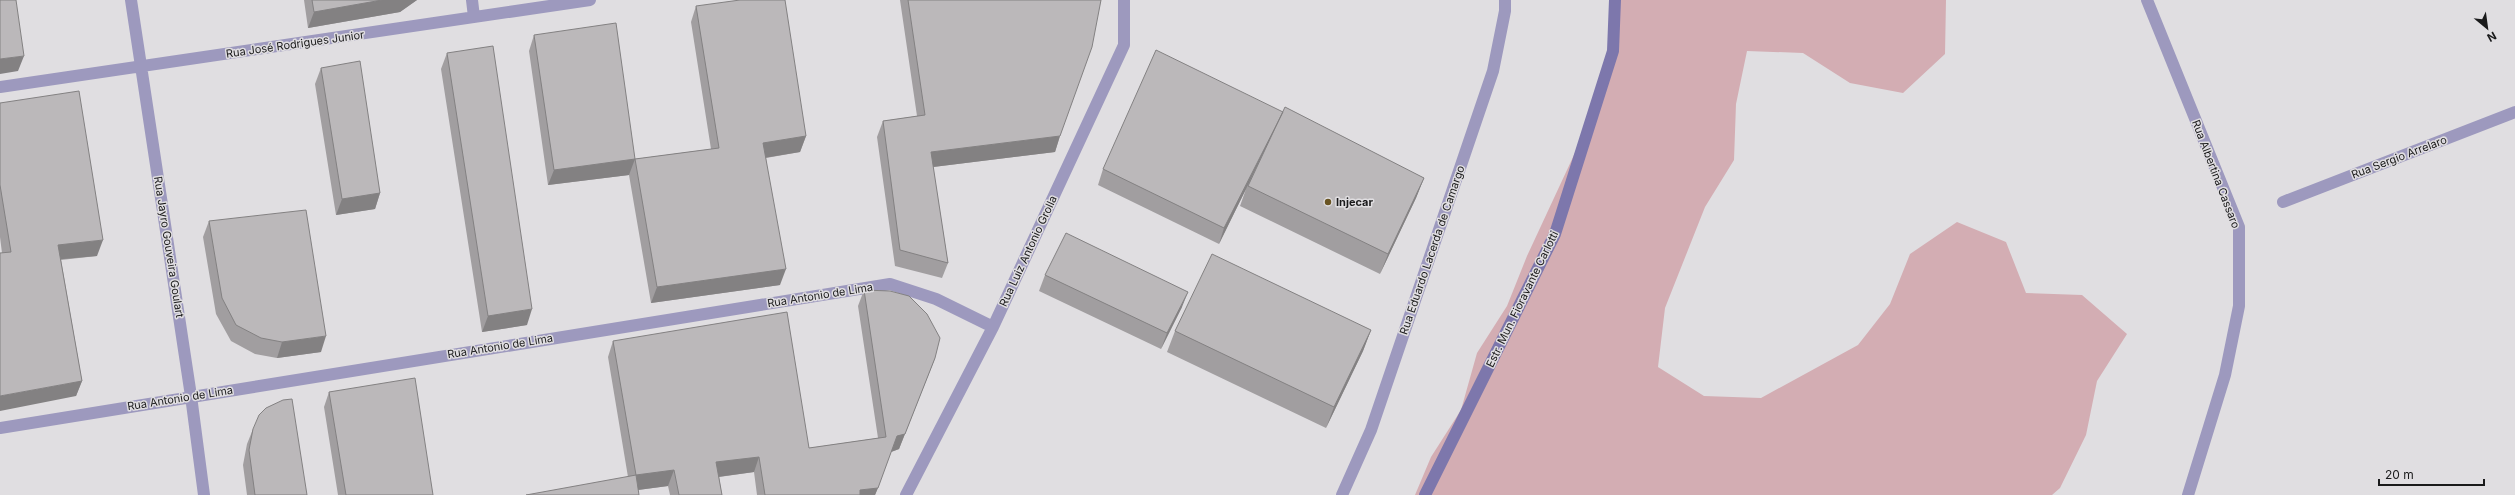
<svg xmlns="http://www.w3.org/2000/svg" width="2515" height="495" font-family="Inter,sans-serif">
<style>
.green{fill:#d3adb3}
.lines{fill:none;stroke-linecap:round;stroke-linejoin:round}
.street{stroke:#9d99be;stroke-width:12}
.secondary{stroke:#7d77ac;stroke-width:12}
.wall{fill:#a19ea0}
.shaded-wall{fill:#838182}
.building{fill:#bbb8ba;stroke:#838182}
.poi-dot{fill:#695423;stroke:#e0dee1;stroke-width:1.5}
.labels{text-anchor:middle;stroke-width:3;stroke-linejoin:round;paint-order:stroke}
.street-label{font-size:11px;fill:#1a1a1b;stroke:#e0dee1}
.poi-label{font-size:11px;font-weight:bold;fill:#1a1a1b;stroke:#e0dee1;text-anchor:start}
</style>
<rect width="100%" height="100%" fill="#e0dee1"/>
<path class="green" d="M1616 0H1946L1945 54 1903 93 1850 83 1803 53 1747 51 1736 104 1734 160 1705 207 1665 308 1658 367 1704 396 1761 398 1858 345 1890 304 1910 254 1957 222 2006 242 2026 293 2082 295 2127 334 2097 381 2086 435 2060 488 2052 495H1415L1431 457 1461 410 1477 353 1507 306 1527 256 1600 99Z"/>
<g class="lines">
<path class="street" d="M131 0 191 396 204 495
M472 0 474 17
M2147 0 2239 227V306L2225 375 2188 495
M0 87 590 0
M2283 202 2515 112
M0 428 890 284 936 299 993 327
M906 495 993 327 1124 45V0
M1342 495 1371 430 1493 71 1505 11V0"/>
<path class="secondary" d="M1425 495 1555 234 1613 51 1615 0"/>
</g>
<path class="wall" d="M304 0H417L400 12 308 28Z
M900 0H1101L1055 152 933 167 948 263 942 278 895 266 877 137 883 121 917 116Z
M696 6 806 136 800 152 766 158 780 285 651 303 629 175 548 185 529 51 534 35 635 159 711 149 691 22Z
M447 53 527 325 482 332 441 69Z
M321 68 380 193 375 209 336 215 315 84Z
M0 103 97 256 61 260 82 381 76 396 2 253 0 237Z
M1283 112 1424 178 1416 198 1380 274 1240 206 1246 189 1219 244 1098 185 1103 169Z
M209 221 321 352 277 358 255 354 231 341 216 314 203 237Z
M1045 275 1182 307 1161 349 1039 291Z
M864 290 935 358 899 449 891 452 875 495H757L754 472 719 477 722 495H670L668 486 638 490 628 477 608 357 613 341 809 448 878 438 858 306Z
M1371 330 1363 351 1326 428 1167 352 1175 331Z
M329 392 433 495H338L324 407Z
M253 429 307 495H247L243 465 247 444Z"/>
<path class="shaded-wall" d="M382 0H417L400 12 308 28 314 12Z
M24 56 18 71 0 74V59Z
M1283 112 1246 189 1219 244 1224 228Z
M806 136 800 152 757 159 763 143Z
M1060 136 1055 152 925 168 931 152Z
M635 159 629 175 548 185 554 170Z
M1424 178 1416 198 1380 274 1388 254Z
M380 193 375 209 336 215 342 199Z
M103 240 97 256 52 260 58 245Z
M786 269 780 285 651 303 657 287Z
M1188 292 1182 307 1161 349 1167 333Z
M532 309 527 325 482 332 488 316Z
M1371 330 1363 351 1326 428 1334 407Z
M326 336 321 352 277 358 282 342Z
M935 358 899 449 891 452 897 436Z
M82 381 76 396 0 411V396Z
M759 457 754 472 710 478 716 462Z
M674 470 668 486 630 491 636 475Z
M878 488 875 495H859L860 490Z"/>
<path class="building" d="M0 0H16L24 56 0 59Z
M312 0H382L314 12Z
M740 0H785L806 136 763 143 786 269 657 287 635 159 554 170 534 35 616 23 635 159 719 148 696 6Z
M908 0H1101L1092 47 1060 136 931 152 948 263 900 250 883 121 925 115Z
M493 46 532 309 488 316 447 53Z
M1156 50 1283 112 1224 228 1103 169Z
M360 61 380 193 342 199 321 68Z
M79 91 103 240 58 245 82 381 0 396V253L11 252 0 185V103Z
M1285 107 1424 178 1388 254 1248 186Z
M306 210 326 336 282 342 261 338 236 325 222 298 209 221Z
M1066 233 1188 292 1167 333 1045 275Z
M1212 254 1371 330 1334 407 1175 331Z
M864 290 890 291 909 296 927 314 940 338 935 358 905 434 897 436 878 488 860 490V495H765L759 457 716 462 722 495H679L674 470 636 475 639 495H526L636 475 613 341 787 312 809 448 886 437Z
M415 378 433 495H346L329 392Z
M292 399 307 495H255L249 450 253 429 259 415 266 408 283 400Z"/>
<circle class="poi-dot" cx="1328" cy="202" r="4"/>
<g class="labels">
<g class="street-label">
<text transform="translate(295 44) rotate(-8)" y="4">Rua José Rodrigues Junior</text>
<text transform="translate(2399 157) rotate(-21)" y="4">Rua Sergio Arrelaro</text>
<text transform="translate(2216 174) rotate(69)" y="4">Rua Albertina Cassaro</text>
<text transform="translate(169 247) rotate(81)" y="4">Rua Jayro Gouveira Goulart</text>
<text transform="translate(1432 250) rotate(-71)" y="4">Rua Eduardo Lacerda de Camargo</text>
<text transform="translate(1028 251) rotate(-65)" y="4">Rua Luiz Antonio Grolla</text>
<text transform="translate(820 295) rotate(-9)" y="4">Rua Antonio de Lima</text>
<text transform="translate(1522 299) rotate(-64)" y="4">Estr. Mun. Fioravante Carlotti</text>
<text transform="translate(500 346) rotate(-9)" y="4">Rua Antonio de Lima</text>
<text transform="translate(180 398) rotate(-9)" y="4">Rua Antonio de Lima</text>
</g>
<g class="poi-label">
<text x="1336" y="206">Injecar</text>
</g>
</g>
<g transform="translate(2487 28) rotate(151)" stroke="#e0dee1" stroke-width="3" paint-order="stroke">
<path d="M0-3L7 15L0 10L-7 15Z" fill="#1a1a1b"/>
<text y="-6" font-size="11" font-weight="bold" text-anchor="middle" fill="#1a1a1b">N</text>
</g>
<path d="M2379 479v6h105v-6" fill="none" stroke="#1a1a1b" stroke-width="2"/>
<text x="2385" y="479" font-size="12" fill="#1a1a1b" stroke="#e0dee1" stroke-width="3" paint-order="stroke">20 m</text>
</svg>
